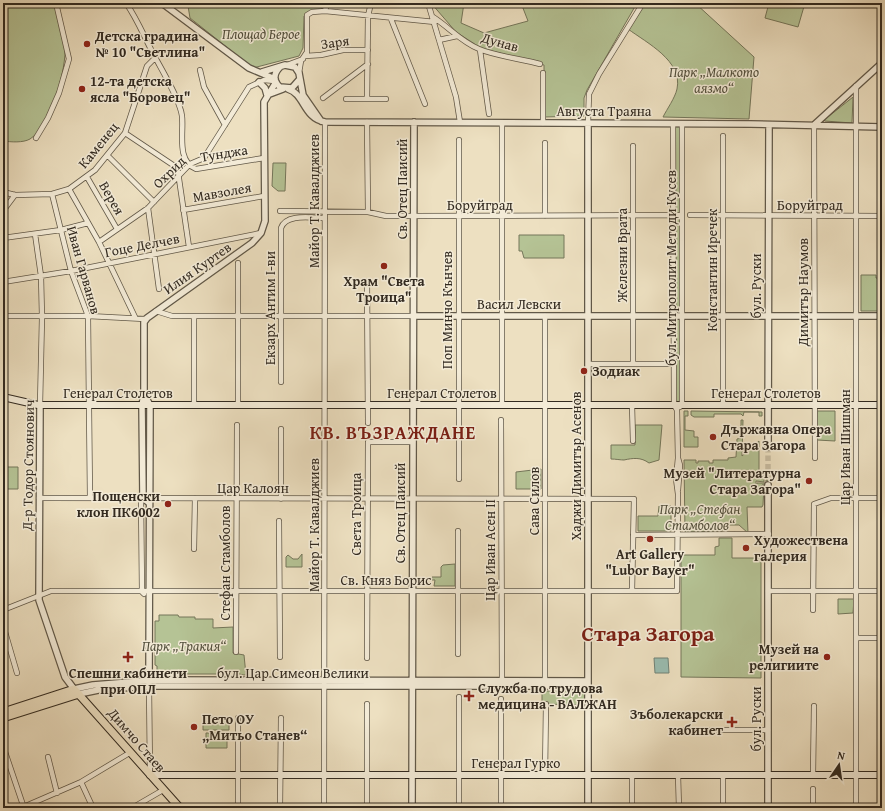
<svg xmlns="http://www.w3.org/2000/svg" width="885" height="811" font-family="'Gentium Book Plus',serif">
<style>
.green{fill:#b5c395;stroke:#74765a}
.water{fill:#99bdb1;stroke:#708277}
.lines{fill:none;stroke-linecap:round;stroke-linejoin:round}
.tertiary-tunnel{stroke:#c8bca1;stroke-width:5.5;stroke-dasharray:5.5 3;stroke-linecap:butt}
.minor-casing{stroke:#615848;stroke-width:6}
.tertiary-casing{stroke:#615848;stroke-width:8}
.secondary-casing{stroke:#322a20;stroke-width:8}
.primary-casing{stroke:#322a20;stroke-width:9}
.minor{stroke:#f3ebd7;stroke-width:4.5}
.tertiary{stroke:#f3ebd7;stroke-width:5.5}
.secondary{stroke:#f3ebd7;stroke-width:6}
.primary{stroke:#ede0c1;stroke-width:7}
.poi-dot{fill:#8f2418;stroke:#f3ebd7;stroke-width:1.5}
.labels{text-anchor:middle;stroke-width:3;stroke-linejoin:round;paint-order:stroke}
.park-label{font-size:14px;font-style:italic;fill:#53503d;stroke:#f3ebd7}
.poi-label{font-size:14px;font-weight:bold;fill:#322a20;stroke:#f3ebd7;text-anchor:start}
.street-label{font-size:14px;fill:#322a20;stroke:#f3ebd7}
.district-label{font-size:18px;font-weight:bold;letter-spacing:1px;fill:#7a1f14;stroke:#f3ebd7}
.town-label{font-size:22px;font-weight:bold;fill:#7a1f14;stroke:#f3ebd7}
</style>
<rect width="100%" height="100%" fill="#ede0c1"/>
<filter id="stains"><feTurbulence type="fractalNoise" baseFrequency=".005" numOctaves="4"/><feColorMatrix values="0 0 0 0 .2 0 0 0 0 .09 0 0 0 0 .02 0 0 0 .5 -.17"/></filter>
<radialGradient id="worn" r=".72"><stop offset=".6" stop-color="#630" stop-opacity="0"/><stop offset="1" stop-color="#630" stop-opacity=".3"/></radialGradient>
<path class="green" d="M3 3H55C58 17 63 31 65 45 67 68 51 126 30 139 23 143 11 142 3 141Z
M185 3H323L321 11 304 16 303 48 299 56 253 68 190 18 188 6Z
M431 3H464L461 23 484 33 528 21 521 3H637L587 90 584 98V116L544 117V65L481 48 456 32Z
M646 3H695L754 57 749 119 663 117C667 109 675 98 677 89 683 61 647 43 628 29Z
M769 3H805L798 27 765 18Z
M853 97 852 123 825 121 824 120Z
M673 124H682V405H674Z
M273 163H286L285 191H278L272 186Z
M519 235H564V258H524L522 251H519Z
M861 275H876V278H882V311H861Z
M684 411H688V416H685V430L694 431V437H698V447H684Z
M691 411 762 412V416H759V412H744L743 416 741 414H714V417H694L691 415Z
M817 411H835V441L817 440Z
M741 420H743L742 456 759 441V475H764V482L756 481V490L757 483H766V480H768V484L762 485 761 491 764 485 763 505 762 507H747L748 533 739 525H722V531L685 532 684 460H696V463H698V461H709V463H713V460H728V458L736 457 737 439 741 438Z
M635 425H662L659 460 649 463C641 457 633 458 624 460 621 460 615 459 611 459V445H635Z
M3 467H18V489H3Z
M541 469V489H516V472Z
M659 506H671V531H638V516H658Z
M719 538H732V558H761V678L681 677V555H715V547L719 546Z
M302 554V567H286V557L288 555 293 559H298Z
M455 564V586H434L435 580H432V577H441V567L443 565Z
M838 599H854L853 613 838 614Z
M159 615H178L179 617H195V619H213V628L233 627V653L244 655 246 675C234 675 229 665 217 674H157V666L155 665V621H159Z
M542 691H585L584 705 542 704Z
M203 717H229V730H203Z
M206 733H227V748H206Z"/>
<path class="water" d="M654 658H668L669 673H655Z"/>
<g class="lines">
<path class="tertiary-tunnel" d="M768 447V485"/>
<g class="minor-casing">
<path id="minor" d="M126 3C138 20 145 39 155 57 163 72 180 100 182 116 184 132 176 161 196 169L264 158
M428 3 456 97 460 122
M325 11 435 22
M433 17C449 27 461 42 479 49 496 56 521 59 540 64
M391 19 425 104
M439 40 457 36
M480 50 489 114
M305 56 321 55 343 50H368
M287 65 303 59
M200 70 204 87 225 125
M299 73 301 61 307 52V15L312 12 325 11 327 3
M856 86V808
M323 98 368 64
M346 99H386
M367 99 368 16 371 3
M367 122 368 212
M502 123V405
M543 123V73
M588 123 589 94 599 74 643 3
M814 125 815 458
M125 133 173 165 178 172 189 247
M36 138 48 118 59 93 69 59 56 3
M459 140V479
M633 146V364
M107 155 154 202
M87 177 117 229
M69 189 99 242 135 317
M3 192 15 195 52 194 69 189 95 170 125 133 147 66 155 58
M52 194 71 271 88 316 90 498
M148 208 159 289
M183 210 264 196
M3 211 15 195
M280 211 368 212 386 216H413L681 215
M690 215 882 216
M545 216V143
M35 234 41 276 42 317 40 405
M3 238 61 230 88 223
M99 242 148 208 190 164 204 158 249 87 264 80 275 81
M238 263V405
M367 281 368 423
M3 282 71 271 261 233
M3 292V295
M156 311 172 316H413
M3 316H88L145 319
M588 364H673
M281 382V228C286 213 312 218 325 218
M194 405V316
M632 405 633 441
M723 405V136
M680 407 682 405V124
M501 420 502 680
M678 458 680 465 678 490
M39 498 634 499 632 591
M143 498 141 500 142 592 144 594
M281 499V429
M279 521 280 657
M458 531V654
M633 535 769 534
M194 549 195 498
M768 591H882
M3 610 51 591H677L678 494 676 479 678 458 677 410 674 405 673 124
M813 610 814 504 831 498H882
M3 625 17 673
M856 638H882
M236 652 237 425
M367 658 368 442H413
M545 684V316
M149 686 150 773
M459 697V808
M367 704V808
M684 730H768
M3 746 24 808
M48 757 57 793
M545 775 546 704
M632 775V808
M678 775 679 808
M813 775 814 706
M81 782 93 808
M813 789V808
M21 808 81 782 131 752
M132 808 163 790
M238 808V718
M280 808 281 718
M324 808 325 122
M501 808V699
M723 808V775"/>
</g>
<g class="tertiary-casing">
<path id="tertiary" d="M162 3 249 68 275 79
M280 67C273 74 273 81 280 87L292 88 299 80
M262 72 285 65 295 67 299 73 303 95 321 121
M259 82 265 88 267 95
M288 89C305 94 303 118 325 122L750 124 882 127
M267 95 283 89
M588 123V808
M814 125 882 63
M413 316H882
M144 395 150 405 149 683
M40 405 39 600 65 677 74 689 93 685 155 680 588 681
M768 447 769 125
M149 503 143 498 142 405 144 395V322L147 318 252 243 261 233 265 221 264 102 276 82
M79 694 103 689 155 686H588
M412 808 414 122
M768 808V485"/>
</g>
<g class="secondary-casing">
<path id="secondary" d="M3 397 38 405H882
M150 775H882"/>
</g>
<g class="primary-casing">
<path id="primary" d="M3 712 74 689 180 808
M3 718 79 694"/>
</g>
<use href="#minor" class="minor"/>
<use href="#tertiary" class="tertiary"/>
<use href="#secondary" class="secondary"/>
<use href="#primary" class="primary"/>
</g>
<g class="poi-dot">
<circle cx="87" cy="44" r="4"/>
<circle cx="82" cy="89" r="4"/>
<circle cx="384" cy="266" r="4"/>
<circle cx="584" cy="371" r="4"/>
<circle cx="713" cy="437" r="4"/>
<circle cx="809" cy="481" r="4"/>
<circle cx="168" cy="504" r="4"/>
<circle cx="650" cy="539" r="4"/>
<circle cx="746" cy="548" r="4"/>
<path d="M126 651h4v4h4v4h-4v4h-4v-4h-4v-4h4z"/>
<circle cx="827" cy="657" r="4"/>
<path d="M467 690h4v4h4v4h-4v4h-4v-4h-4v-4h4z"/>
<path d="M730 716h4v4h4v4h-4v4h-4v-4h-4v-4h4z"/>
<circle cx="194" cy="727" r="4"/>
</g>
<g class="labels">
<g class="park-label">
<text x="261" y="39">Площад Берое</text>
<text x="714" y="77">Парк „Малкото<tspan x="714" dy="16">аязмо“</tspan></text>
<text x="700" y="514">Парк „Стефан<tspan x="700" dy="16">Стамболов“</tspan></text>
<text x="184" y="651">Парк „Тракия“</text>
</g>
<g class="poi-label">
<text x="95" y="41">Детска градина<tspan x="95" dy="16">№ 10 "Светлина"</tspan></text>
<text x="90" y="86">12-та детска<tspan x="90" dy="16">ясла "Боровец"</tspan></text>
<text x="384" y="286" text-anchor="middle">Храм "Света<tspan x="384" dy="16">Троица"</tspan></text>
<text x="592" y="376">Зодиак</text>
<text x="721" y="434">Държавна Опера<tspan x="721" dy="16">Стара Загора</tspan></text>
<text x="801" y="478" text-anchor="end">Музей "Литературна<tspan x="801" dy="16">Стара Загора"</tspan></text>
<text x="160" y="501" text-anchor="end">Пощенски<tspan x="160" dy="16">клон ПК6002</tspan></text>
<text x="754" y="545">Художествена<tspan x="754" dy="16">галерия</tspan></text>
<text x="650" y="559" text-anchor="middle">Art Gallery<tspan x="650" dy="16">"Lubor Bayer"</tspan></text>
<text x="819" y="654" text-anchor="end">Музей на<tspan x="819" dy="16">религиите</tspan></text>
<text x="128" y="678" text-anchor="middle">Спешни кабинети<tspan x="128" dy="16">при ОПЛ</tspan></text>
<text x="478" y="693">Служба по трудова<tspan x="478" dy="16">медицина - ВАЛЖАН</tspan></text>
<text x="723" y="719" text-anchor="end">Зъболекарски<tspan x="723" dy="16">кабинет</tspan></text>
<text x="202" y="724">Пето ОУ<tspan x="202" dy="16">„Митьо Станев“</tspan></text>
</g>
<g class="street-label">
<text transform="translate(335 42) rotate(-8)" y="5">Заря</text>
<text transform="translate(500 42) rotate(16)" y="5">Дунав</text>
<text x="604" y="116">Августа Траяна</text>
<text transform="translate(98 145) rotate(-51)" y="5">Каменец</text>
<text transform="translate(224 153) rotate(-9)" y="5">Тунджа</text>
<text transform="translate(169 172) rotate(-44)" y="5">Охрид</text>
<text transform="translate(402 189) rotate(-90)" y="5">Св. Отец Паисий</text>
<text transform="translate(222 192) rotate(-10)" y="5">Мавзолея</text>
<text transform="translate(112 198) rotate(60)" y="5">Верея</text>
<text transform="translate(314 201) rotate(-90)" y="5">Майор Т. Кавалджиев</text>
<text x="480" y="210">Боруйград</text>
<text x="810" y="210">Боруйград</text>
<text transform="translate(142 245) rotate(-11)" y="5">Гоце Делчев</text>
<text transform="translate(622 255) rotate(-90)" y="5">Железни Врата</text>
<text transform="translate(197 268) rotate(-35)" y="5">Илия Куртев</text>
<text transform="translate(671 268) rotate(-90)" y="5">бул. Митрополит Методи Кусев</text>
<text transform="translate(84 270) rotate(74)" y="5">Иван Гарванов</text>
<text transform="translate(712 270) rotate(-90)" y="5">Константин Иречек</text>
<text transform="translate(756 286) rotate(-90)" y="5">бул. Руски</text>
<text transform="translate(803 292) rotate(-90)" y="5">Димитър Наумов</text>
<text x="519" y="309">Васил Левски</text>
<text transform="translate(270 308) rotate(-90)" y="5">Екзарх Антим I-ви</text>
<text transform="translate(447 310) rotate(-90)" y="5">Поп Минчо Кънчев</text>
<text x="118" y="398">Генерал Столетов</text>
<text x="442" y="398">Генерал Столетов</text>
<text x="766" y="398">Генерал Столетов</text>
<text transform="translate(845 447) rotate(-90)" y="5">Цар Иван Шишман</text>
<text transform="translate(28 465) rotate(-89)" y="5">Д-р Тодор Стоянович</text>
<text transform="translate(576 466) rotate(-90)" y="5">Хаджи Димитър Асенов</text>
<text x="253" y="493">Цар Калоян</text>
<text transform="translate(534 501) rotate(-90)" y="5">Сава Силов</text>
<text transform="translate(400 513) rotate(-90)" y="5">Св. Отец Паисий</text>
<text transform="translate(356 514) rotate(-90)" y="5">Света Троица</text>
<text transform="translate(314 525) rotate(-90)" y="5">Майор Т. Кавалджиев</text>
<text transform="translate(490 550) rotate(-90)" y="5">Цар Иван Асен II</text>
<text transform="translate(225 563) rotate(-90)" y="5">Стефан Стамболов</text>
<text x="386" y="585">Св. Княз Борис</text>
<text x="293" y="678">бул. Цар Симеон Велики</text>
<text transform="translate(756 719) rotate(-90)" y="5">бул. Руски</text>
<text transform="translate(137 740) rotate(49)" y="5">Димчо Стаев</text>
<text x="516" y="768">Генерал Гурко</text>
</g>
<g class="district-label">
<text x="393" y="439">КВ. ВЪЗРАЖДАНЕ</text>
</g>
<g class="town-label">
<text x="648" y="641">Стара Загора</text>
</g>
</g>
<rect width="885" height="811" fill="none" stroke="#ede0c1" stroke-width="16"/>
<rect x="4" y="4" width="877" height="803" fill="none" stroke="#322a20" stroke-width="2"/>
<rect x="8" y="8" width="869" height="795" fill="none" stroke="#322a20"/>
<g transform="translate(839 765) rotate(13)" stroke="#f3ebd7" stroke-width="3" paint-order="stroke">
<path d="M0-3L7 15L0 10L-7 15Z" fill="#322a20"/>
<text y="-6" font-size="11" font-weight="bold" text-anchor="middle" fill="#322a20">N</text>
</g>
<rect width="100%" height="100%" filter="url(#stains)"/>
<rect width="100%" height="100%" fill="url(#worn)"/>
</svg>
